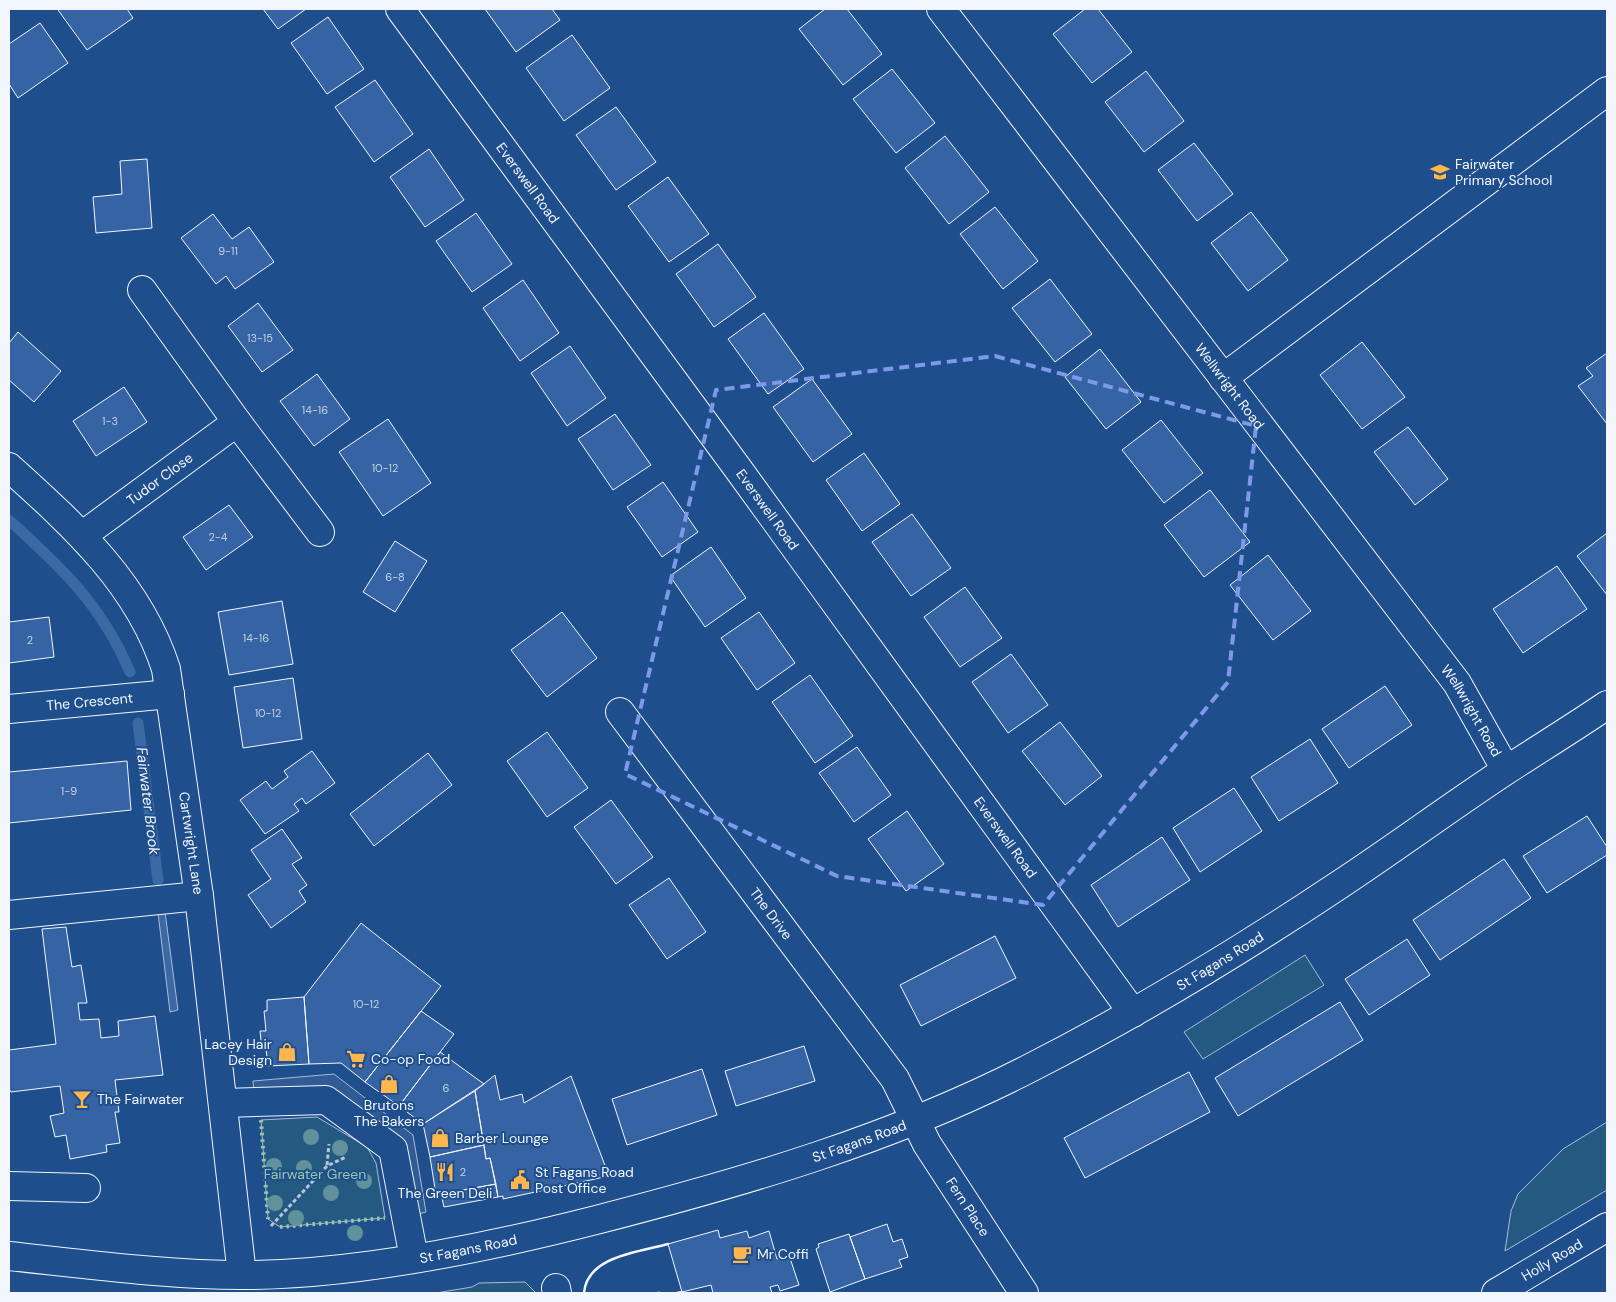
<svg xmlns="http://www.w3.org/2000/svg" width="1616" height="1302" font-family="'DM Sans',sans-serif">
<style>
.green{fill:#245a82;stroke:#a8bbd7}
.parking{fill:#305b95;stroke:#a8bbd7}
.water{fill:#3b69a3;stroke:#a8bbd7}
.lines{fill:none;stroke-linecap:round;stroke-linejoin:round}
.stream{stroke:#3b69a3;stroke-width:11}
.building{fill:#3563a3;stroke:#f2f6ff}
.minor-casing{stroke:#f2f6ff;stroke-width:30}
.path{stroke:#b3c4dc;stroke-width:3;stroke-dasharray:4 2.5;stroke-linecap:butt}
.minor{stroke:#1f4e8c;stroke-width:28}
.hedge{stroke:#97c8a6;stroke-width:4;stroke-dasharray:2.5 4;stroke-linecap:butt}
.wall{stroke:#f2f6ff;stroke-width:2.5}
.tree{fill:#61919a}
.marked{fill:none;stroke:#7d9aea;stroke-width:4;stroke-dasharray:10 6;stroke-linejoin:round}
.labels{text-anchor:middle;stroke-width:4;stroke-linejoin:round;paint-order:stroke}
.number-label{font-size:11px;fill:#c3d1e8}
.poi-label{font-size:14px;fill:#f2f6ff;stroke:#1f4e8c;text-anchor:start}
.street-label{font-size:14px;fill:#f2f6ff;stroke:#1f4e8c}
.park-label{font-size:14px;fill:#97c8a6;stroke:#1f4e8c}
.water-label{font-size:15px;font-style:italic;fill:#f2f6ff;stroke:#1f4e8c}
</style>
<rect width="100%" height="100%" fill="#1f4e8c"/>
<path class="green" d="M1305 955 1324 985 1203 1059 1184 1032Z
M317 1117 367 1147 376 1163 385 1218 280 1227 268 1219 261 1120Z
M1607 1122V1190L1505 1251 1511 1211 1518 1194 1563 1149Z
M525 1282 536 1293H436L472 1287 479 1283Z"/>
<path class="parking" d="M334 1074 413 1135 426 1212 414 1215 402 1142 330 1087 254 1093 253 1081Z"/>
<path class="water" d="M165 912 178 1010 170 1012 158 913Z"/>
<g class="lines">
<path class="stream" d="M9 520C62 568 101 604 130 672
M138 723 158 880"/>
</g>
<path class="building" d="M60 9H127L133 18 87 50 58 10Z
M263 9H306L278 29Z
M485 9H552L560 20 516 52Z
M825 9H847L882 54 843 85 799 29Z
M1085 9H1098L1132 52 1092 83 1053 34Z
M328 17 364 69 327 94 291 43Z
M40 23 68 63 18 98 9 84V44Z
M572 35 610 88 564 121 526 68Z
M892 69 935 123 896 153 853 99Z
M1146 71 1184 121 1144 152 1105 102Z
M375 80 413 134 374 162 335 107Z
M616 107 656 162 616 190 576 135Z
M945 136 989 192 949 224 905 168Z
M1194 143 1233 194 1197 221 1158 170Z
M429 149 464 200 425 227 390 177Z
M147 159 152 228 96 233 93 197 122 194 120 161Z
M668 177 709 234 669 262 628 206Z
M995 207 1038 261 1003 289 960 234Z
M1251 212 1288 260 1248 291 1211 243Z
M476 213 512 264 472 292 436 241Z
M213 214 232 239 249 227 274 262 235 289 226 276 216 284 181 238Z
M718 244 756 297 714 327 676 274Z
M1050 279 1092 334 1055 362 1012 308Z
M523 280 559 333 520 361 483 308Z
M258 303 293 350 262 372 228 326Z
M764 313 804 369 768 394 728 339Z
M18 332 61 371 34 402 9 380V343Z
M1362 342 1405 397 1362 429 1320 375Z
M570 346 606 398 567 426 531 373Z
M1100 349 1141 402 1106 429 1065 377Z
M1607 353V424L1578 386 1593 376 1586 368Z
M317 374 350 419 314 446 280 401Z
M812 379 852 434 813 462 773 407Z
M124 387 147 422 96 456 73 421Z
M615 414 651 465 613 490 578 439Z
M388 419 431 483 383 516 339 452Z
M1161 420 1203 473 1164 503 1122 450Z
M1408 427 1448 479 1415 505 1374 452Z
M864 453 900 504 862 531 826 480Z
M663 482 698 532 662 557 627 507Z
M1210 490 1250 542 1204 577 1164 525Z
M229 505 253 537 206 570 183 537Z
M912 514 951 568 911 596 872 542Z
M1607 533V595L1577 556Z
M395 541 427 561 395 612 363 592Z
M711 547 746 598 705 627 670 576Z
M1268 555 1311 611 1273 640 1230 585Z
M1557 566 1587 609 1523 653 1493 609Z
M965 587 1002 638 960 667 924 617Z
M282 601 293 664 229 675 218 612Z
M562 612 597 658 547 697 511 650Z
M759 612 795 663 757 690 721 638Z
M49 617 54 657 9 663V622Z
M1011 654 1048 705 1008 733 972 682Z
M810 675 853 736 815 763 772 702Z
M293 678 302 739 243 748 234 687Z
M1385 686 1412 725 1349 768 1322 729Z
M1060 722 1102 776 1065 805 1022 751Z
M547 732 588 788 547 817 507 761Z
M1310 739 1338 783 1279 821 1251 777Z
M857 747 891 795 854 822 819 773Z
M312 751 335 783 306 804 302 798 294 804 299 811 265 834 240 800 266 781 272 789 288 777 284 771Z
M428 753 452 785 374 846 350 814Z
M127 761 131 810 9 823V772Z
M1234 788 1262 831 1200 872 1173 828Z
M611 800 653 857 616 884 574 827Z
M907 811 944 864 906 891 868 839Z
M1587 816 1607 847V855L1547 893 1523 856Z
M282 829 302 858 292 864 307 885 299 891 306 902 271 928 248 895 271 879 251 850Z
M1162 837 1190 880 1118 927 1091 885Z
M1504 859 1531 898 1440 960 1413 920Z
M669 878 706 932 667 959 629 905Z
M361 923 441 986 365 1082 341 1063 309 1064 304 997Z
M66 927 72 967 81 965 87 1003H78L80 1020 99 1019 101 1038 119 1036 118 1021 155 1016 163 1075 115 1080 119 1112H115L120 1143 106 1145 107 1152 70 1159 66 1135 55 1137 50 1116 64 1113 60 1086 11 1092 9 1089V1050L56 1044 42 929Z
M995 936 1016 978 921 1026 900 985Z
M1407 939 1430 975 1369 1015 1345 979Z
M304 997 309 1064 268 1066 266 1049 262 1050 260 1031H266L264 1011H267V1000Z
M1340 1002 1363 1040 1238 1116 1215 1078Z
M421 1011 454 1034 399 1106 365 1082Z
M804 1046 815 1081 736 1106 725 1071Z
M440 1052 484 1084 423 1124 399 1106Z
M702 1069 717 1115 627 1145 612 1099Z
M1189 1072 1210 1112 1085 1178 1064 1138Z
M495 1075 500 1100 522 1094 524 1103 571 1076 609 1176 503 1199V1196L498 1197 490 1158 486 1159 475 1091Z
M475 1091 484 1145 430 1157 423 1124Z
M484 1145 486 1159 490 1158 496 1184 436 1195 430 1157Z
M496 1184 498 1197 444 1207 441 1194Z
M887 1224 893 1242 902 1239 908 1257 899 1260 902 1267 865 1279 850 1237Z
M718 1230 720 1238 747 1231 749 1238 769 1231 777 1259 789 1255 799 1285 780 1291 778 1285 770 1287 772 1293H713L711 1285 682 1292 668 1244Z
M849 1234 865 1279 830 1292 816 1249 819 1247 818 1244Z"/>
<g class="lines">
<g class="minor-casing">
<g id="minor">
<path id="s1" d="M400 9 736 466 1133 1013"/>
<path id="s2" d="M941 9 1457 683 1506 770"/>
<path d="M1223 378 1607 91"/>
<path d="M237 422 320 532"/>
<path id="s3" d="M9 467C73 525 139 584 166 669L199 896 242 1275"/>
<path id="s4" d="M83 535 237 422 142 290"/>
<path id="s5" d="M9 709 170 694"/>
<path id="s6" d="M620 712 895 1079 927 1144 1024 1293"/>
<path d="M9 915 199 896"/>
<path d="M224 1103 326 1100 393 1149 414 1258"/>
<path d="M9 1186 86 1188"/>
<path id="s7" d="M9 1256C85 1264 167 1275 244 1275 357 1275 486 1248 596 1220 744 1182 895 1138 1032 1067 1138 1013 1240 951 1339 885 1395 848 1449 808 1505 771 1539 749 1573 728 1607 705"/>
<path d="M556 1288 557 1293"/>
<path id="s8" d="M1496 1293 1607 1227"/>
</g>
</g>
<path class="path" d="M327 1165 329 1144
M271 1226 327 1166 346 1157"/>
<use href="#minor" class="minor"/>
<path class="hedge" d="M261 1120 268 1219
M280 1227 385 1218"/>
<path class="wall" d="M584 1293C587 1256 639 1252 668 1244
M658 1293H660
M677 1293 682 1292"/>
</g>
<g class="tree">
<circle cx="311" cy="1137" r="8"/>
<circle cx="340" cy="1148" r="8"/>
<circle cx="274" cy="1166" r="8"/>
<circle cx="304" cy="1168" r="8"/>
<circle cx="364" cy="1181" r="8"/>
<circle cx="331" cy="1193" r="8"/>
<circle cx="275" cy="1203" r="8"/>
<circle cx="296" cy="1218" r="8"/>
<circle cx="355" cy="1233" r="8"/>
</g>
<path class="marked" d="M995 356 1256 426 1228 682 1043 905 837 876 625 774 716 390Z"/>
<defs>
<g id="school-bare" transform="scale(1.5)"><path d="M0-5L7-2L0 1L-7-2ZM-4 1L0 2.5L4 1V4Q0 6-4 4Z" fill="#ffb74d" stroke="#1f4e8c" stroke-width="2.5" paint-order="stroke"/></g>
<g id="shop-bare" transform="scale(1.5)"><path d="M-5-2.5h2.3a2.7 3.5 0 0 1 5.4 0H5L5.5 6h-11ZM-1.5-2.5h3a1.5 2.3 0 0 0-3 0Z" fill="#ffb74d" stroke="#1f4e8c" stroke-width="2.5" paint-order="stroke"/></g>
<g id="supermarket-bare" transform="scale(1.5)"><path d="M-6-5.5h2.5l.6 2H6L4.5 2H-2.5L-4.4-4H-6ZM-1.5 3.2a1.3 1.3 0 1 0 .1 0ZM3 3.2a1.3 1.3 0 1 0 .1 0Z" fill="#ffb74d" stroke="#1f4e8c" stroke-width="2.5" paint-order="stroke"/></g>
<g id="bar-bare" transform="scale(1.5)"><path d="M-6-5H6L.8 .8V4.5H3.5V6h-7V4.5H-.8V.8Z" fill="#ffb74d" stroke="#1f4e8c" stroke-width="2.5" paint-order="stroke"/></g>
<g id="restaurant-bare" transform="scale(1.5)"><path d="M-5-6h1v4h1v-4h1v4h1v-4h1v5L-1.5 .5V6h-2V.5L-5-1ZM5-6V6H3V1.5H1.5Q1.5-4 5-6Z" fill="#ffb74d" stroke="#1f4e8c" stroke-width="2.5" paint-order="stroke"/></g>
<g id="civic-bare" transform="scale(1.5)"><path d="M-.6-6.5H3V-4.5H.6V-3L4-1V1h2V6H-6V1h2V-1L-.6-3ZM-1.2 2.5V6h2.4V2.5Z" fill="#ffb74d" stroke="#1f4e8c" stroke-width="2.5" paint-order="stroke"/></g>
<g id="cafe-bare" transform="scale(1.5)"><path d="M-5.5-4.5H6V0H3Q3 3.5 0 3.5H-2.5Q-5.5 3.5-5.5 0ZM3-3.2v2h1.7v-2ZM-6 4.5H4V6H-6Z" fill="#ffb74d" stroke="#1f4e8c" stroke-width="2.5" paint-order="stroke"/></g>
</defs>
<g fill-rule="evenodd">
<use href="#school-bare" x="1440" y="172"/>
<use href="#shop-bare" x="287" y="1052"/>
<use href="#supermarket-bare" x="356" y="1059"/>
<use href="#shop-bare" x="389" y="1084"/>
<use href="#bar-bare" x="82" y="1099"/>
<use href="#shop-bare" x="440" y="1138"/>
<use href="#restaurant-bare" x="445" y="1172"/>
<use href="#civic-bare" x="520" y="1180"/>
<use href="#cafe-bare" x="742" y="1254"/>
</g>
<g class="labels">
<g class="number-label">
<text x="228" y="255">9-11</text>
<text x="260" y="342">13-15</text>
<text x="315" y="414">14-16</text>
<text x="110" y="425">1-3</text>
<text x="385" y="472">10-12</text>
<text x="218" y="541">2-4</text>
<text x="395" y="581">6-8</text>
<text x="256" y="642">14-16</text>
<text x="30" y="644">2</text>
<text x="268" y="717">10-12</text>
<text x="69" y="795">1-9</text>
<text x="366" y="1008">10-12</text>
<text x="446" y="1092">6</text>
<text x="463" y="1176">2</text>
</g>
<g class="poi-label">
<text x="1455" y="169">Fairwater<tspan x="1455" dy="16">Primary School</tspan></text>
<text x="272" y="1049" text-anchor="end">Lacey Hair<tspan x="272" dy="16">Design</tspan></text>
<text x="371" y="1064">Co-op Food</text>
<text x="97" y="1104">The Fairwater</text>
<text x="389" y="1110" text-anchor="middle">Brutons<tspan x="389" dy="16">The Bakers</tspan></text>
<text x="455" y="1143">Barber Lounge</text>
<text x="535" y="1177">St Fagans Road<tspan x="535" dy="16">Post Office</tspan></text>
<text x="445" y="1198" text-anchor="middle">The Green Deli</text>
<text x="757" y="1259">Mr Coffi</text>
</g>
<g class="street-label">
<text dy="5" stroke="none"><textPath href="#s1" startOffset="216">Everswell Road</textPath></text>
<text dy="5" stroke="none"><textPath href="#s2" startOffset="475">Wellwright Road</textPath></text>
<text dy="5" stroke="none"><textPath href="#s4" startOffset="95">Tudor Close</textPath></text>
<text dy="5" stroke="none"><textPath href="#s1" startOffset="621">Everswell Road</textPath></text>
<text dy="5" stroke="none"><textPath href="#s5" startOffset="81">The Crescent</textPath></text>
<text dy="5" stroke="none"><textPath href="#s2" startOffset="880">Wellwright Road</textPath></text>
<text dy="5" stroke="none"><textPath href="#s1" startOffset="1026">Everswell Road</textPath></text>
<text dy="5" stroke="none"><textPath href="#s3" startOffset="435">Cartwright Lane</textPath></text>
<text dy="5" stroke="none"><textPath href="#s6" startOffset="252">The Drive</textPath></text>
<text dy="5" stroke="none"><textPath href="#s7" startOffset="1272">St Fagans Road</textPath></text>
<text dy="5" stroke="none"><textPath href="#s7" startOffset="868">St Fagans Road</textPath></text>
<text dy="5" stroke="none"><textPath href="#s6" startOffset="606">Fern Place</textPath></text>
<text dy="5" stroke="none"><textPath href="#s7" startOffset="462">St Fagans Road</textPath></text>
<text dy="5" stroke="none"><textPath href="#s8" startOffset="65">Holly Road</textPath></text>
</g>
<g class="park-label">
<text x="315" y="1179">Fairwater Green</text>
</g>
<g class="water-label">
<text transform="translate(148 801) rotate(83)" y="5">Fairwater Brook</text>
</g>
</g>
<rect width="1616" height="1302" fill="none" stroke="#f2f6ff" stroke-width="20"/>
</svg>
